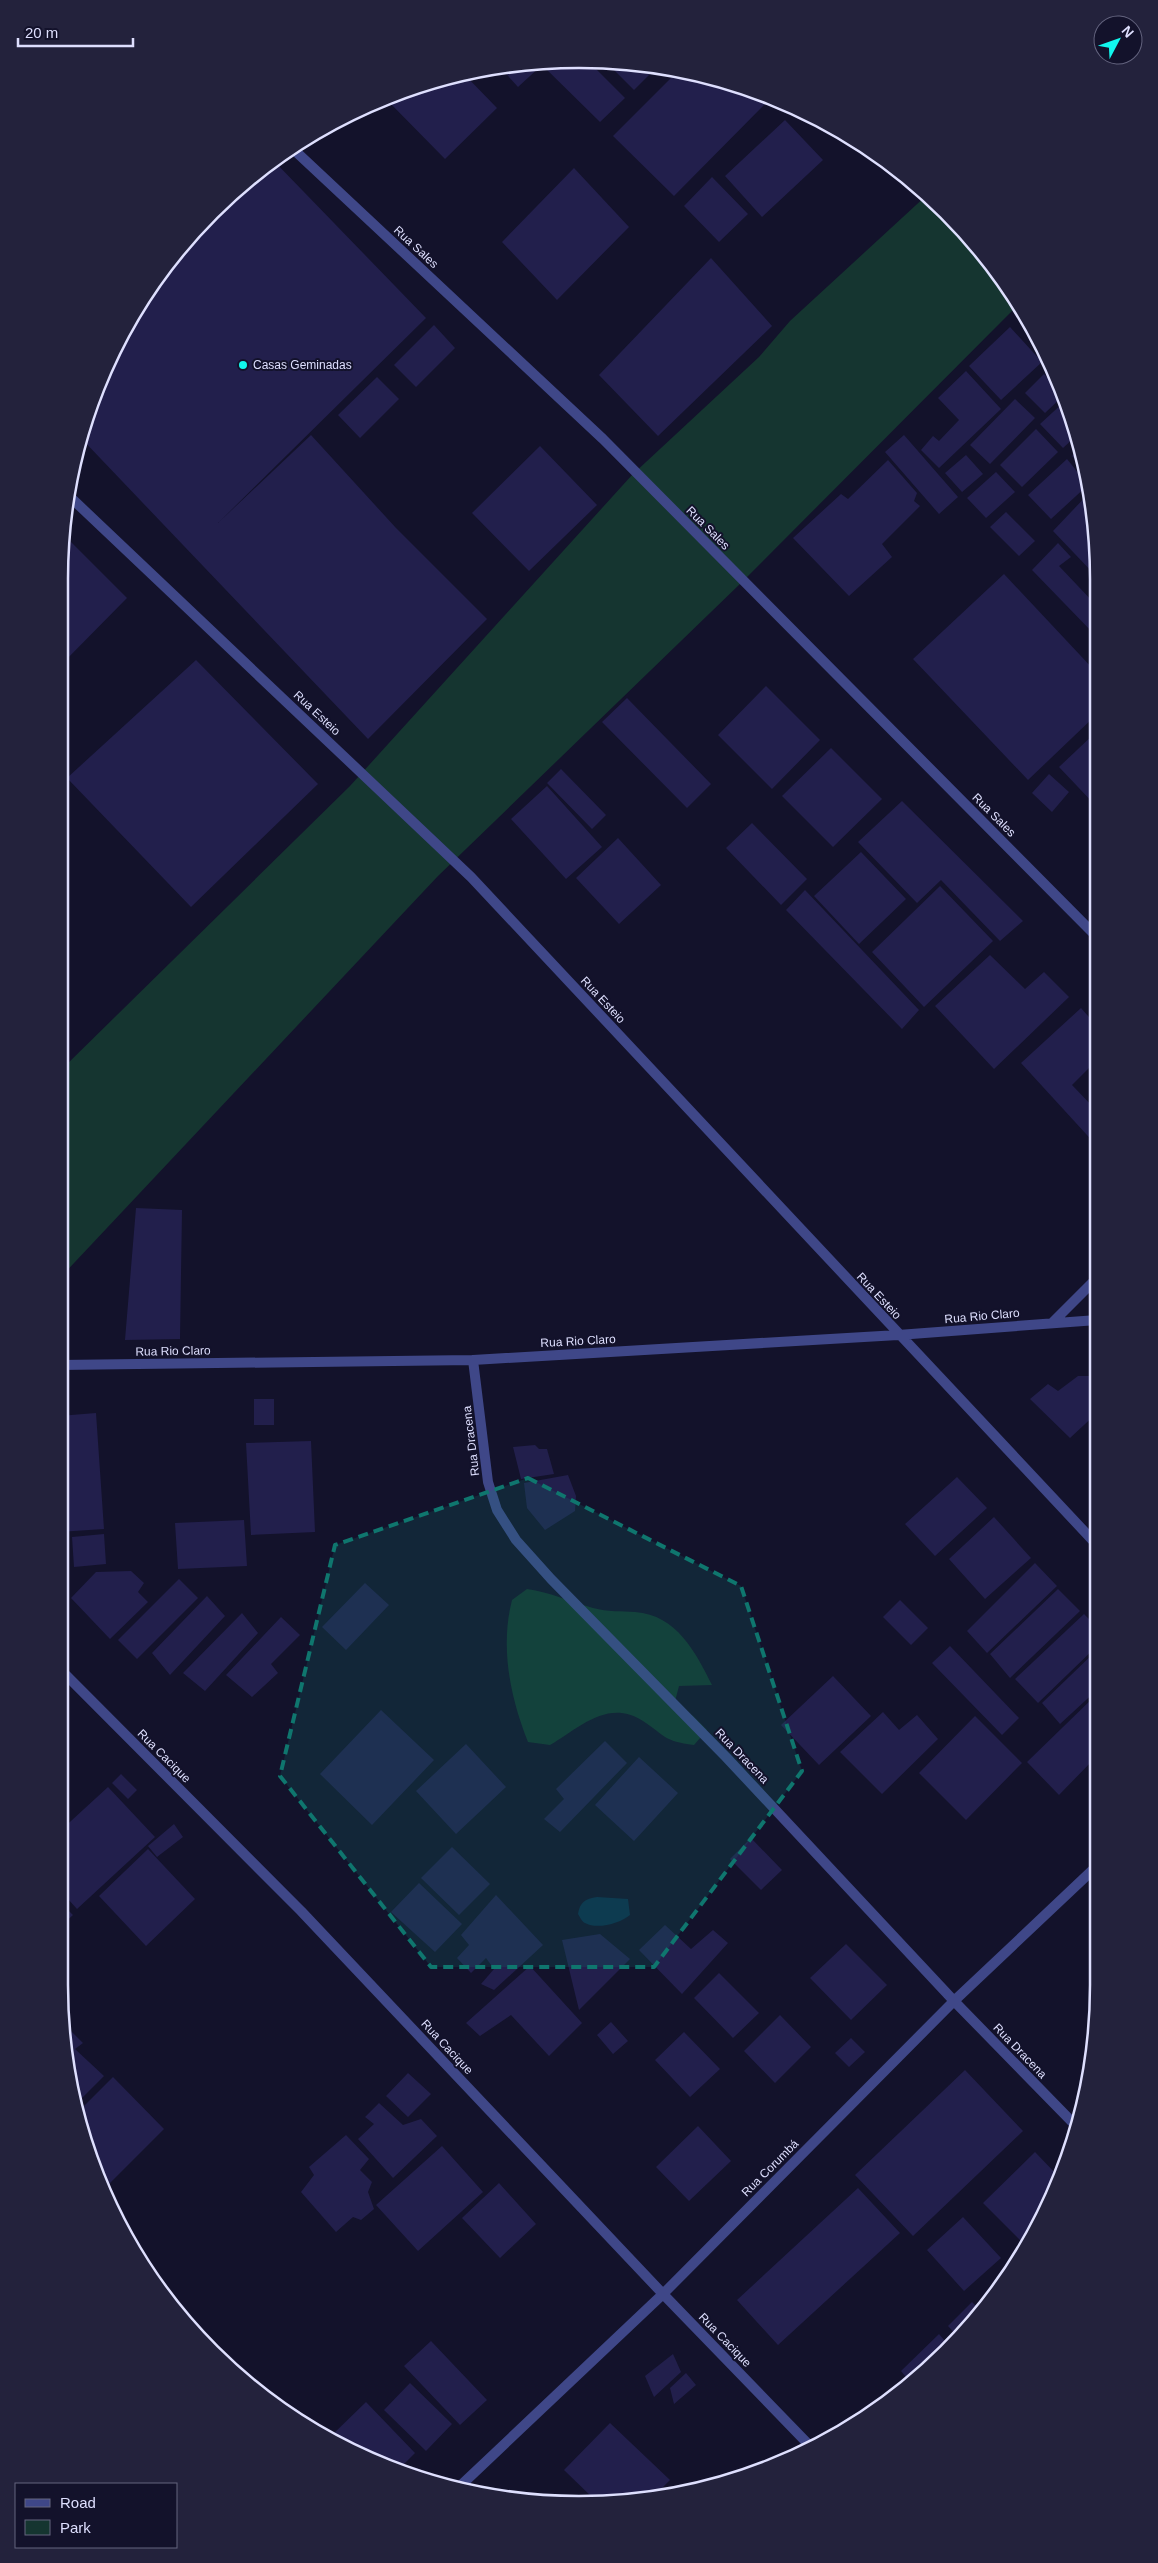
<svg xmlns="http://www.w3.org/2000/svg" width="1158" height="2563" font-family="Helvetica,sans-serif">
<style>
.green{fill:#153530}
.water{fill:#0d2c49}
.building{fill:#221f4c}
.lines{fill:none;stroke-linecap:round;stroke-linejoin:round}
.street{stroke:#3f4788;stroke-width:10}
.marked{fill:#0f766e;fill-opacity:0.2;stroke:#0f766e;stroke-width:4;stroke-dasharray:10 6;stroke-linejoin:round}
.poi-dot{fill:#11f7ee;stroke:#13122b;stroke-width:2}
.labels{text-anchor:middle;stroke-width:4;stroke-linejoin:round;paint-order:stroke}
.street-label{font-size:12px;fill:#dedffe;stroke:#13122b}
.poi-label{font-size:12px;fill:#dedffe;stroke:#13122b;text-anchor:start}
.rim{fill:none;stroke:#dedffe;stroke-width:2.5}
</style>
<rect width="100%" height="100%" fill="#13122b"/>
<path class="green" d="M928 194 992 262 1017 306 741 583 438 876 59 1279V1072L350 786 632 475 759 357 790 321Z
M527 1589C550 1592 571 1602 593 1608 608 1612 621 1611 635 1612 677 1615 696 1653 712 1685L679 1686 674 1705 693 1716 707 1730 694 1745C663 1741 666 1736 643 1721 608 1698 579 1728 550 1745L528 1742C510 1697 500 1647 512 1600Z"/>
<path class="water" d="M597 1897 628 1899 630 1915C621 1923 597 1930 585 1923 582 1922 580 1917 578 1914 580 1902 585 1899 597 1897Z"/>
<path class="building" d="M545 60 588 61 625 98 600 122 542 65 518 87 500 67Z
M606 62 647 63 658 66 634 90Z
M678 71 746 86 771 98 674 196 613 136Z
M463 73 497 108 445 159 386 99 445 76Z
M785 120 823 160 762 217 725 176Z
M273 160 426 318 218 523 311 435 396 528 487 619 368 739 80 437 86 412 129 319 188 236 263 166Z
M574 168 629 227 557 300 502 242Z
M712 177 748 214 719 242 684 206Z
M711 258 772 326 658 436 599 375Z
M434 325 455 348 416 387 394 365Z
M1010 327 1042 362 1001 400 969 366Z
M966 371 1001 409 939 468 921 450 933 436 939 441 959 420 938 398Z
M1044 374 1064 395 1045 413 1025 393Z
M377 377 399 399 360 438 338 415Z
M1015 399 1035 418 990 464 970 445Z
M1065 401 1075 437 1063 448 1040 424Z
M1036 429 1058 452 1022 487 1000 465Z
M904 435 958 497 939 514 885 452Z
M540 446 597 505 529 571 472 513Z
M1078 450 1079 451 1083 468 1072 456Z
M966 455 983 474 962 492 945 473Z
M1067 459 1088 485 1051 519 1028 495Z
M888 460 917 493 914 501 920 506 882 544 892 557 849 596 793 538 841 494 848 499Z
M996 472 1015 492 986 518 967 498Z
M1090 492 1095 511V575L1053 531Z
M1006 512 1035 541 1019 556 990 527Z
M63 534 127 598 59 667V579Z
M1058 543 1071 557 1059 566 1095 604V635L1032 570Z
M1004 574 1095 671V716L1028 780 913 659Z
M196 660 318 784 191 907 67 778Z
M766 686 820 740 772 789 718 735Z
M627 698 711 784 687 808 602 722Z
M1095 733 1096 806 1059 767Z
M831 748 882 799 833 847 782 796Z
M561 769 606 815 592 829 547 783Z
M1049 774 1069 792 1052 812 1032 793Z
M547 786 602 847 566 879 511 819Z
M902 801 1023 921 1000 941 941 880 917 903 858 842Z
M752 823 807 879 781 905 726 848Z
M618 838 661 885 619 924 576 878Z
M861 852 906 899 859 944 814 896Z
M940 886 993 941 924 1007 872 952Z
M805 890 919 1010 902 1029 786 910Z
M990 955 1025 989 1044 972 1069 997 994 1069 935 1006Z
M1081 1008 1096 1025V1061L1072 1085 1097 1111V1146L1021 1063Z
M136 1208 182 1210 180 1339 125 1340Z
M1078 1376H1097L1098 1412 1070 1438 1030 1399 1048 1384 1058 1391Z
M254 1399H274V1425H254Z
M96 1413 104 1529 59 1532V1416Z
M1098 1422V1438L1090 1429Z
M311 1441 315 1532 251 1535 246 1443Z
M535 1445 539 1449H547L554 1474 521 1479 513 1447Z
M568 1475 576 1496 575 1511 545 1530 527 1508 524 1483Z
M957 1477 987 1508 935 1556 905 1524Z
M994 1517 1031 1558 985 1599 949 1559Z
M244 1520 247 1566 178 1569 175 1523Z
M104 1534 106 1564 74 1567 72 1537Z
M1035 1563 1057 1586 987 1653 967 1631Z
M131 1571 144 1583 138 1592 148 1602 110 1639 71 1598 96 1572Z
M179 1579 198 1598 137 1659 118 1640Z
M365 1583 389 1605 346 1650 322 1627Z
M1058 1589 1080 1611 1010 1678 990 1654Z
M207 1596 225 1616 170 1675 152 1653Z
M900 1600 928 1628 911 1645 883 1617Z
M242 1613 258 1633 205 1691 183 1673Z
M1084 1614 1098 1628V1645L1038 1703 1015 1679Z
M281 1617 300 1635 271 1664 278 1673 252 1697 226 1675Z
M950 1646 1019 1718 1002 1735 932 1663Z
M1098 1649V1689L1060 1724 1042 1703Z
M833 1676 871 1716 819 1765 781 1725Z
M1098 1693 1099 1761 1095 1758 1059 1795 1027 1762Z
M381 1710 434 1760 372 1825 320 1774Z
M883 1712 899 1730 917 1715 938 1739 882 1794 840 1752Z
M975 1716 1022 1763 966 1820 919 1773Z
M605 1741 627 1763 560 1832 544 1819 564 1799 556 1789Z
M466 1744 506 1787 456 1834 416 1791Z
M639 1757 678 1793 634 1841 595 1805Z
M121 1774 137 1790 128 1799 112 1783Z
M108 1787 155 1837 77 1909 59 1889V1832Z
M174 1824 183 1837 157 1857 148 1846Z
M751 1838 782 1870 761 1890 730 1859Z
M452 1847 490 1884 459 1915 421 1878Z
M148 1849 195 1899 146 1946 99 1896Z
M419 1883 462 1924 435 1952 391 1912Z
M496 1895 543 1945 494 1990 481 1984 494 1969 486 1958 471 1973 457 1958 469 1945 461 1935Z
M59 1901 73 1915 59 1928Z
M665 1925 691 1949 713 1930 728 1943 682 1994 639 1950Z
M600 1934 630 1959 579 2010 562 1940Z
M846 1944 887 1985 851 2020 810 1978Z
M530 1966 582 2023 549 2056 511 2015 480 2036 466 2023Z
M719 1973 759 2013 733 2038 694 1998Z
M780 2015 811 2047 775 2083 744 2051Z
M611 2022 628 2041 613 2054 597 2035Z
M64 2024 83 2043 75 2049 104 2076 74 2106 69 2085Z
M684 2032 720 2069 690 2097 655 2060Z
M851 2038 865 2052 849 2067 835 2053Z
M965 2070 1023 2131 913 2236 855 2175Z
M408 2073 431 2094 408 2117 386 2096Z
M113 2077 164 2129 106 2187 99 2180 86 2151 76 2114Z
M379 2103 403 2125 421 2119 437 2136 393 2178 358 2139 374 2124 365 2117Z
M698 2126 731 2161 689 2201 656 2167Z
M346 2135 369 2159 360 2170 372 2182 368 2192 374 2209 361 2220 353 2217 336 2232 301 2192 314 2175 309 2167Z
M442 2146 483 2192 418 2251 376 2205Z
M1035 2152 1060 2178 1036 2229 1023 2243 983 2203Z
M499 2183 536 2224 500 2258 462 2218Z
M858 2188 900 2233 778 2345 737 2300Z
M963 2217 1001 2258 964 2291 927 2250Z
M972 2302 981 2311 959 2338 948 2326Z
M939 2334 950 2347 911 2383 901 2371Z
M431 2341 487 2400 460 2425 404 2366Z
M673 2354 681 2372 654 2397 645 2376Z
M686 2373 696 2385 674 2404 670 2388Z
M410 2383 452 2424 426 2451 384 2410Z
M366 2402 415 2453 398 2470 329 2438Z
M610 2423 670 2480 653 2497 597 2502 564 2470Z
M580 2495 588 2503 571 2504Z"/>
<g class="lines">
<path class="street" d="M292 148 603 439 1096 936
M67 494 471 877 1098 1546
M1052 1323 1097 1278
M473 1360 488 1482 497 1510 516 1540 551 1579 726 1757 954 2001 1078 2128
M59 1365 473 1360 898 1335 1097 1320
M59 1668 301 1911 663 2294 811 2447
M457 2489 663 2294 954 2001 1099 1864"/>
</g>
<path class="marked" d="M528 1478 741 1586 802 1771 654 1967H431L280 1776 335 1545Z"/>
<circle class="poi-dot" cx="243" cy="365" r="5"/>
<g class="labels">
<g class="street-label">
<text transform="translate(416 247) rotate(43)" y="4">Rua Sales</text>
<text transform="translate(708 528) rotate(45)" y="4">Rua Sales</text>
<text transform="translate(317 713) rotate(43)" y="4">Rua Esteio</text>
<text transform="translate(994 815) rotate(45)" y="4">Rua Sales</text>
<text transform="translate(603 1000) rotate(47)" y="4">Rua Esteio</text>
<text transform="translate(879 1296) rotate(47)" y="4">Rua Esteio</text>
<text transform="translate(982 1316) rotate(-5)" y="4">Rua Rio Claro</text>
<text transform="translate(578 1341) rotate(-3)" y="4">Rua Rio Claro</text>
<text transform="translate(173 1351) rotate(-1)" y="4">Rua Rio Claro</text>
<text transform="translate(471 1441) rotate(-97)" y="4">Rua Dracena</text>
<text transform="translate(164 1756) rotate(45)" y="4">Rua Cacique</text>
<text transform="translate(742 1756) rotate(46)" y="4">Rua Dracena</text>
<text transform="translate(447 2047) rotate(47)" y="4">Rua Cacique</text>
<text transform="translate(1020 2051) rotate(46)" y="4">Rua Dracena</text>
<text transform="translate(770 2168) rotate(-45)" y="4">Rua Corumbá</text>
<text transform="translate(725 2340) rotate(46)" y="4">Rua Cacique</text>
</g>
<g class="poi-label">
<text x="253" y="369">Casas Geminadas</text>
</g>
</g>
<path d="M0 0H1158V2563H0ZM579 68H579A511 511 0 0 1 1090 579V1985A511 511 0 0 1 579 2496H579A511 511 0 0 1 68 1985V579A511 511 0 0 1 579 68Z" fill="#23223c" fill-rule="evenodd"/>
<path class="rim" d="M579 68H579A511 511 0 0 1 1090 579V1985A511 511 0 0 1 579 2496H579A511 511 0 0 1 68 1985V579A511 511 0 0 1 579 68Z"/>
<rect x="15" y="2483" width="162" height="65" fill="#13122b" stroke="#64647f"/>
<rect x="25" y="2499" width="25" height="8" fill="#3f4788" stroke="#64647f"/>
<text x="60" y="2508" font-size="15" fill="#dedffe">Road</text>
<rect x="25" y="2520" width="25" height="15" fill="#153530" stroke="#64647f"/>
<text x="60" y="2533" font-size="15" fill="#dedffe">Park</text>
<g transform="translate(1118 40) rotate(49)"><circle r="24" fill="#13122b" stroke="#64647f"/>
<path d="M0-4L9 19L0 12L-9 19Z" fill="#11f7ee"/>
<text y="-8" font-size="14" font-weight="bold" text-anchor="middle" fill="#dedffe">N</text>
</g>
<path d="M18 38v8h115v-8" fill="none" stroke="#dedffe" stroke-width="2.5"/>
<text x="25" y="38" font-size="15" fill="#dedffe" stroke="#13122b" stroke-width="4" paint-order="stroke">20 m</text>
</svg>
